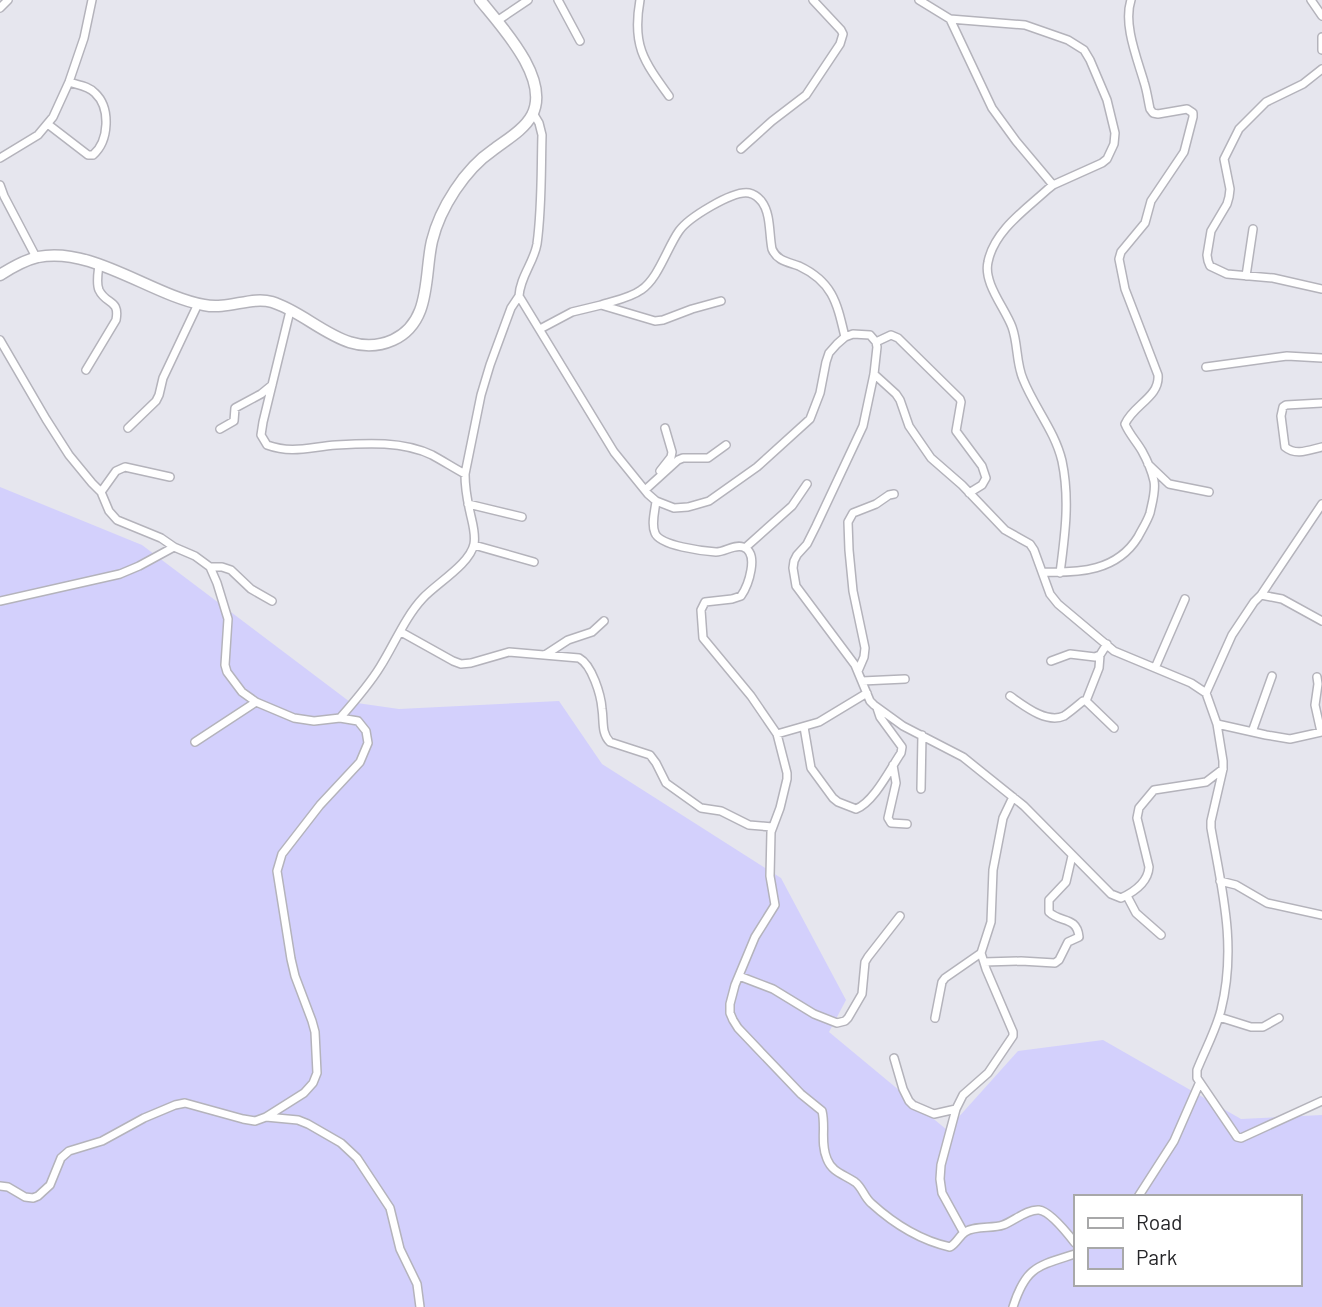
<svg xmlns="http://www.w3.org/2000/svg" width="1322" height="1307" font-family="Barlow,sans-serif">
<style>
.green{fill:#d3d0fc;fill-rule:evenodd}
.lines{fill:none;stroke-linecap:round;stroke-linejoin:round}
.minor-casing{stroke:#b4b3bb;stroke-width:10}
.secondary-casing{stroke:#b4b3bb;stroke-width:13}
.minor{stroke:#fff;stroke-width:7}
.secondary{stroke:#fff;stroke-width:10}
</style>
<rect width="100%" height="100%" fill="#e6e6ee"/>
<path class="green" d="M0 487 142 545 350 702 399 709 559 701 602 764 781 878 846 1000 829 1032 947 1130 1018 1051 1103 1040 1241 1119 1322 1115V1307H0ZM1075 1197H1299V1284H1075Z"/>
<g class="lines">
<g class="minor-casing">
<path id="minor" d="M558 0 580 41
M640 0C632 45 643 60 669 96
M919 0 950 19 1025 25 1068 40 1084 50 1090 60 1107 100 1115 133 1114 144 1107 159 1102 163 1053 185 1048 189C1025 210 994 231 988 262 983 283 1005 308 1012 327 1018 343 1016 363 1023 379 1034 407 1055 431 1062 461 1070 499 1065 535 1060 573
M1311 0 1322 16
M0 8 8 0
M950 19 992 108 1016 141 1053 185
M497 21 528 0
M1322 37V50
M1322 69 1303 84 1266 102 1239 129 1224 159 1230 189 1229 197 1227 204 1211 231 1207 255 1208 261 1210 266 1227 274 1273 278 1322 289
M533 113 539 123 542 135C541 171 542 208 537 244 534 262 520 277 519 296L614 452 648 494 656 501 674 508 688 507 709 501 757 467 810 419 820 393 826 362 829 353 837 344 845 337 853 334 870 335 876 342 877 347 874 374 863 426 816 526 807 544 797 555 794 561 793 568 796 586 855 665 870 701 874 705 903 726 963 757 1024 806 1111 894 1121 898C1134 892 1148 882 1149 867L1137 818 1139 808 1154 790 1206 782 1223 769
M49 125 88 155H93C109 141 111 108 95 93 89 86 78 85 69 82
M741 149 772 121 806 95 840 44 843 34 841 30 813 0
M0 158 38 135 53 117 69 82 84 38 92 0
M0 185 4 196 36 257
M1246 276 1253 229
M601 305C613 301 630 298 641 290 658 279 667 248 679 231 688 218 733 190 749 193 754 194 759 198 762 202 771 214 769 235 772 249 777 261 788 262 799 266 833 282 837 303 845 337
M290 311 263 422 261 435 267 445C292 454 310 447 336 445 367 443 403 441 432 455 443 461 454 468 465 474
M540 329 572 312 601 305 655 321 663 320 692 309 721 301
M0 340 46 419 69 455 92 483 101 492 109 511 117 520 161 538 174 547 195 556 210 567 217 583 228 619 225 665 227 672 242 692 256 702 294 718 314 721 340 718C354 702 369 685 380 667 394 645 405 617 423 598 437 583 470 564 474 544 476 533 472 522 470 512 467 499 465 487 465 474L481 395 490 365 511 308 519 296
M876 342 891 335 898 338 960 399 961 402 956 431 982 466 986 478 982 485 969 493
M1206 367 1287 356 1322 358
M86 370 116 320C120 299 106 305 99 290 96 283 98 273 99 265
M874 374 896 394 900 400 909 426 931 458 962 485 1005 530 1030 544 1034 550 1050 594 1058 604 1114 651 1191 683 1206 693 1217 724 1223 761V769L1211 821V828C1222 890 1237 946 1221 1010 1216 1030 1205 1050 1197 1070V1078L1235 1134 1237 1137 1241 1138 1322 1101
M1322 403 1286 405 1283 407 1281 416 1285 447C1296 456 1309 450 1322 447
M128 428 156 401 159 395 163 378 198 304
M220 429 234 421 235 408 261 394 272 385
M1148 464 1169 484 1209 492
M660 471 671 457 672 452 665 428
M645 490 678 460 683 458H708L726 445
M101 492 116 471 125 467 170 477
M656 501C655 511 651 524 655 533 660 546 703 551 716 552 725 552 734 544 743 547 760 553 748 586 741 596L732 599 705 602 701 610 703 638 751 696 777 734 787 773V779L780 808 771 832 770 876 775 905 755 937 735 985 730 1004V1013L733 1020 738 1028 757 1048 801 1094 822 1111C826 1127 820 1143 827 1159 832 1172 843 1174 855 1182 862 1187 864 1197 871 1203 894 1224 919 1240 950 1247 957 1243 959 1236 965 1232 976 1225 992 1229 1003 1225 1014 1221 1027 1209 1039 1210 1050 1211 1068 1234 1075 1243
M468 504 522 517
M474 545 534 562
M745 548 792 506 807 484
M210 567H222L231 570 251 589 272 601
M1043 572C1080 573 1117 571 1138 537 1142 529 1147 522 1150 513 1152 503 1156 491 1154 481 1152 472 1147 460 1142 451 1137 442 1129 434 1125 424 1133 405 1160 397 1158 375L1125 289 1119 259 1121 252 1145 223 1151 201 1184 152 1193 117V113L1187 109 1158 114 1153 113 1150 109C1148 100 1147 91 1144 82 1137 58 1123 24 1131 0
M1261 595 1322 504
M0 601 120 574 139 566 174 547
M401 632 453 661 461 664 471 663 509 652 579 658C592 665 601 695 602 709 604 721 601 733 610 742L650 755 656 763 666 783 701 808 721 811 749 825 772 827
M545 655 568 640 592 632 604 621
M1051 661 1070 654 1095 657 1100 655 1107 644
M1155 668 1185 599
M858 671 864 657 865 648 853 591 849 550 848 522 853 513 876 504 889 495 894 494
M1317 677 1318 684 1315 705 1321 732
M862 681 905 679
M1206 693 1232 635 1254 602 1261 595 1282 599 1322 621
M1010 696C1023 705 1046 724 1064 716 1070 712 1077 706 1083 701H1086L1114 728
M1086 701 1099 668 1100 655
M1217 724 1266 735 1290 739 1322 732
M804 727 811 768 833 798 838 802 856 809C874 802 890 769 901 753L902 747 880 717 877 708
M1252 732 1272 676
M777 734 819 722 867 693
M195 742 256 702
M893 765 896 783 888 818 891 823 907 824
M921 789 922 735
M1220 881 1236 885 1267 903 1322 915
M1127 896 1136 913 1161 935
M984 962 1021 961 1055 963 1059 960 1068 942 1079 937C1077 916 1060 923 1049 912V900L1066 882 1072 856
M739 976 773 989 814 1014 837 1023 845 1021 848 1018 862 994 865 962 868 957 900 916
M1219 1017 1251 1027H1263L1279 1018
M935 1018 942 982 945 978 981 953
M894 1058 903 1089 909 1101 913 1105 934 1114 956 1109
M266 1117 298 1120 308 1124 341 1143 357 1158 390 1208 400 1249 417 1284 420 1307
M0 1186 8 1187 25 1197 33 1198 38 1196 50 1185 61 1158 69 1151 102 1141 144 1118 175 1105 185 1103 243 1119 255 1121 266 1117 304 1093 313 1083 317 1073 315 1032 312 1021 295 976 291 959 277 871 282 854 320 805 360 762 368 743 366 731 358 721 340 718
M1138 1197 1174 1141 1199 1084
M964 1233 942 1193 940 1179 941 1165 956 1109 963 1095 988 1073 1013 1036V1032L986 969 981 953 991 922 993 870 1003 818 1013 797
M1013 1307C1026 1266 1038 1266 1075 1254"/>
</g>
<g class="secondary-casing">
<path id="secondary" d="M0 275C11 268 25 260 38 257 92 246 151 295 204 305 228 310 251 296 272 302 312 314 346 361 393 340 432 322 424 275 432 241 440 208 465 169 493 150 506 140 524 130 532 115 551 79 501 26 480 0"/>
</g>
<use href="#minor" class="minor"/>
<use href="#secondary" class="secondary"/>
</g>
<rect x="1074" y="1195" width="228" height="91" fill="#ffffff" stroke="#a8a8a9" stroke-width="2"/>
<rect x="1088" y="1218" width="35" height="10" fill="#ffffff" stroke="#a8a8a9" stroke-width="2"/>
<text x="1136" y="1230" font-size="21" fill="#252528">Road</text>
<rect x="1088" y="1248" width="35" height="21" fill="#d3d0fc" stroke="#a8a8a9" stroke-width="2"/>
<text x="1136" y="1265" font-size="21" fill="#252528">Park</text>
</svg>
